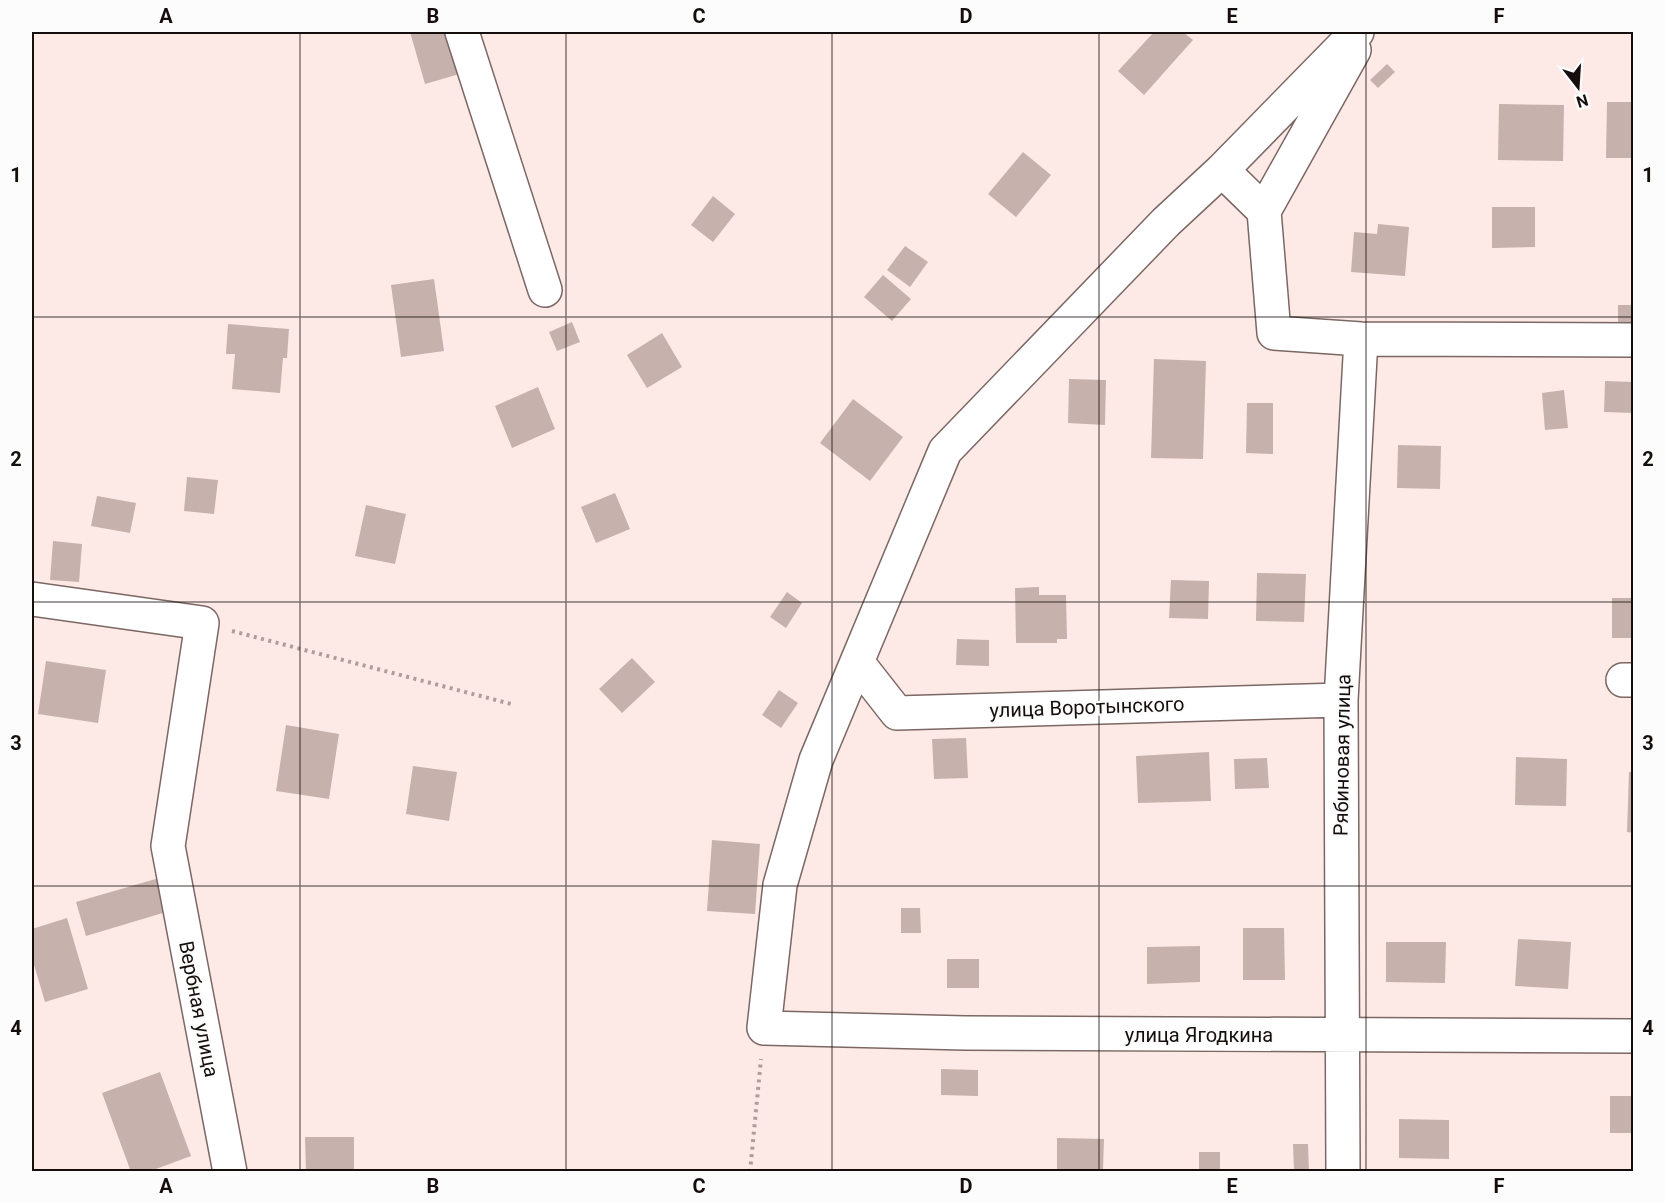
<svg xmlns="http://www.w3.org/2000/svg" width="1665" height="1203" font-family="Roboto,sans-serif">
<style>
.building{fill:#c7b1ac}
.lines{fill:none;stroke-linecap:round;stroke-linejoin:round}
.minor-casing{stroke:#7b6763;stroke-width:36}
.path{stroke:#ad9e9b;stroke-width:4;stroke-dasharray:3 4.5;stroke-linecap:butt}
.minor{stroke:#fff;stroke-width:33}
.grid{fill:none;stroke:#150e0c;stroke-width:1.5;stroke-opacity:0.55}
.labels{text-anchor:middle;stroke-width:4.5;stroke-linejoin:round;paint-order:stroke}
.street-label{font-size:20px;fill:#150e0c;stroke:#fcfcfc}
.neatline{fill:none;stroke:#150e0c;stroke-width:2}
.grid-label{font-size:20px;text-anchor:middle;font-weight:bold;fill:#150e0c}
</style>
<rect width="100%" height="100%" fill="#fdeae6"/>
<path class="building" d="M410 32H451L463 73 425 84Z
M1154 32H1183L1193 40 1144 95 1118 71Z
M1387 64 1395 72 1378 88 1370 80Z
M1607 102H1634V158H1606Z
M1499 104 1564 105 1563 161 1498 160Z
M1023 152 1051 175 1016 217 988 194Z
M713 196 735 214 713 242 691 225Z
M1492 207H1535V247L1492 248Z
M1378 224 1409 227 1405 276 1351 272 1354 232 1377 234Z
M905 246 928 262 910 287 887 270Z
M883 275 911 299 892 321 864 297Z
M434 279 444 351 401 357 391 285Z
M1618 305H1634V335H1618Z
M572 322 580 342 557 351 549 332Z
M228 324 289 329 287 358H283L280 393 232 389 235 354H226Z
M662 333 682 367 647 388 627 355Z
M1154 359 1206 361 1203 459 1151 458Z
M1069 379 1106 380 1105 425 1068 423Z
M1605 381 1634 382V413L1604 412Z
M538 387 555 429 512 448 495 406Z
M1564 390 1568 428 1545 430 1542 393Z
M853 399 903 437 870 481 820 443Z
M1247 403H1273V454L1246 453Z
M1398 445 1441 446 1440 489 1397 488Z
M187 477 218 480 214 514 184 511Z
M615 493 630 529 596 543 581 507Z
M97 496 136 503 130 533 91 526Z
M366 505 406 514 395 564 355 556Z
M53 541 82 544 79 582 50 580Z
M1257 573 1306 574 1304 622 1256 621Z
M1171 580 1209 581 1208 619 1169 618Z
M1039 587V595H1066L1067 639H1057V643H1016L1015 588Z
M787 592 802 603 786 628 770 617Z
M1612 598H1634V638H1612Z
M957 639 989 640V666L956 665Z
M632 658 655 682 622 713 599 689Z
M46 661 106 670 98 723 38 714Z
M779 690 798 703 781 728 762 715Z
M286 725 339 734 329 799 276 791Z
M966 738 968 778 934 779 932 739Z
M1209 752 1211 801 1138 803 1136 756Z
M1516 757 1567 759 1566 806 1515 805Z
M1267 758 1269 788 1235 789 1234 759Z
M413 766 457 772 449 821 406 814Z
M1629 772H1634V833L1627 832Z
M712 840 760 844 755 914 707 911Z
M166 876 176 909 86 936 76 902Z
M901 908H920L921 933H901Z
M67 918 88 989 45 1002 32 958V929Z
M1243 928H1284L1285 980H1243Z
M1518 939 1571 942 1568 989 1515 986Z
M1386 942H1446L1445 983 1386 982Z
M1200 946V982L1147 984V947Z
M947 959H979V988H947Z
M941 1069 978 1070V1096L941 1095Z
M160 1072 191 1156 148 1172H131L102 1093Z
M1610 1096H1634V1133H1610Z
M1399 1119 1449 1120V1159L1399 1158Z
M305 1137H354V1172H306Z
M1057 1138 1104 1139 1103 1170H1057Z
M1293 1144H1308L1309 1172H1294Z
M1199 1152H1220V1172H1199Z"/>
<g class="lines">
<g class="minor-casing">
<path id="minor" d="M462 32 545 290
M1357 32 1222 170 1166 222 945 451 816 760 780 885 764 1028 965 1033 1634 1036
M1222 170 1264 211 1274 333 1361 339 1634 340
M1264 211 1354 50
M32 599 202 623 168 846 230 1172
M857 662 897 713 1341 700
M1623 680H1634
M1343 1172 1341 700 1361 339"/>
</g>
<path class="path" d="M232 631 515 705
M750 1172 761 1059"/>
<use href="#minor" class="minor"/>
</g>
<path class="grid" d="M300 32V1172M566 32V1172M832 32V1172M1099 32V1172M1366 32V1172M32 317H1634M32 602H1634M32 886H1634"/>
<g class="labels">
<g class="street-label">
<text transform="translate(1087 707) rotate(-2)" y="7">улица Воротынского</text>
<text transform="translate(1342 755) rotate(-89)" y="7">Рябиновая улица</text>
<text transform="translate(199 1009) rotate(79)" y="7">Вербная улица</text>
<text x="1199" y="1042">улица Ягодкина</text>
</g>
</g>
<rect width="1665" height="1203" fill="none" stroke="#fcfcfc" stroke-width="66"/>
<g transform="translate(1578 87) rotate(163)" stroke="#fcfcfc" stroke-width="4.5" paint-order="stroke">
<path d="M0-4.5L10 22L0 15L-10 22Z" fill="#150e0c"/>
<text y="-9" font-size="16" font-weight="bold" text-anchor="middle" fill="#150e0c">N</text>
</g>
<rect x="33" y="33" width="1599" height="1137" class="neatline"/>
<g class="grid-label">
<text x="166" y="23">A</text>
<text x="433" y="23">B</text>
<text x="699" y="23">C</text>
<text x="966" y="23">D</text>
<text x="1232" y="23">E</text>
<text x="1499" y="23">F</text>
<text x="16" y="182">1</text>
<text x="1648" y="182">1</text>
<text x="16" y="466">2</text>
<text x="1648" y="466">2</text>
<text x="16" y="750">3</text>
<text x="1648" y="750">3</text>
<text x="16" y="1035">4</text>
<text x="1648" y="1035">4</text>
<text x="166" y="1193">A</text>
<text x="433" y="1193">B</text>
<text x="699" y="1193">C</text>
<text x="966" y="1193">D</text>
<text x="1232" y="1193">E</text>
<text x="1499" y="1193">F</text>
</g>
</svg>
